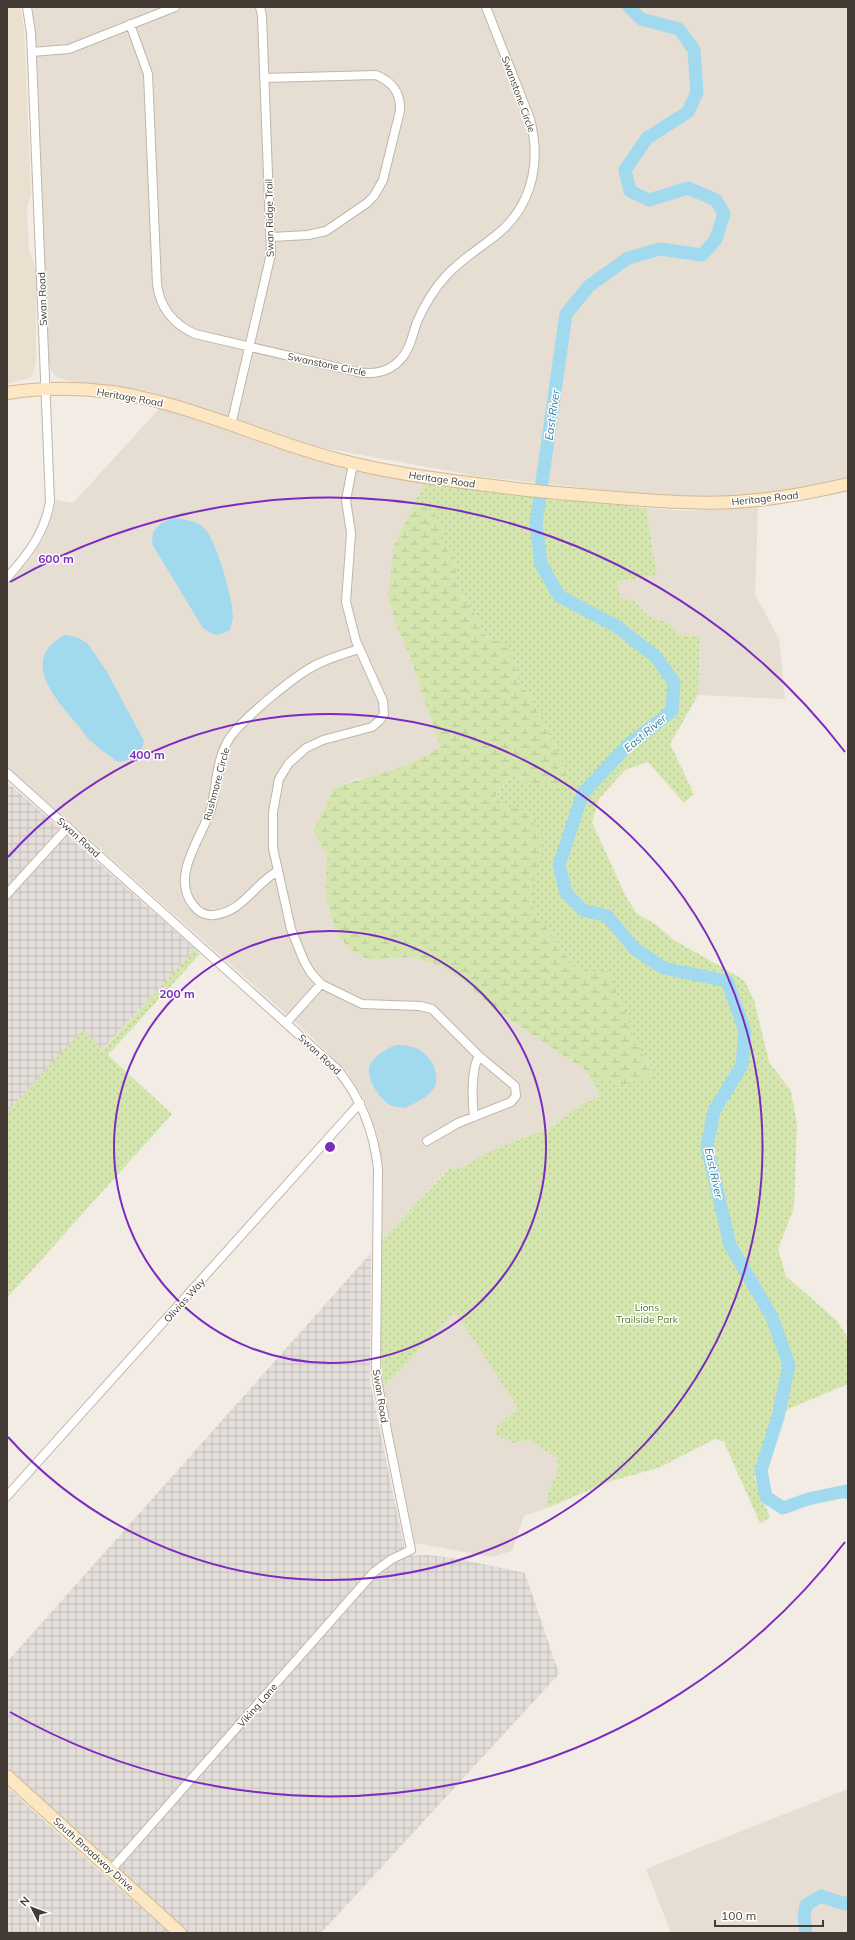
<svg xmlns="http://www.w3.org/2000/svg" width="855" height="1940" font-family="Mulish,sans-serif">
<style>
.residential{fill:#e6ddd3}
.industrial{fill:url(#industrial-grid)}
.education{fill:#ebdfcf}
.green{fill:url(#green-dots)}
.wetland{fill:url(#wetland-marsh)}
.water{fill:#a1d9ee}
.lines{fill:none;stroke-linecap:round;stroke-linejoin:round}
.river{stroke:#a1d9ee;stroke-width:13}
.street-casing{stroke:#c0b5aa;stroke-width:10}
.secondary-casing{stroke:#d1b995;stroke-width:14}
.street{stroke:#fff;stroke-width:8}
.secondary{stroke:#fde7c3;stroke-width:12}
.ring{fill:none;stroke:#7b2cbf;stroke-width:2}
.labels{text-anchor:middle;stroke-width:3;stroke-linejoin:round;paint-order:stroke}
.street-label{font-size:10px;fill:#443c34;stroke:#fff}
.park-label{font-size:10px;fill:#50742a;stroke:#fff}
.water-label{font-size:11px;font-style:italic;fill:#2e7d9c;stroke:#fff}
.centre{fill:#7b2cbf;stroke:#fff;stroke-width:2}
.ring-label{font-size:12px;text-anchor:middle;font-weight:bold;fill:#7b2cbf;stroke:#fff;stroke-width:3;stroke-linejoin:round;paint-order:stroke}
</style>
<defs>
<pattern id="industrial-grid" width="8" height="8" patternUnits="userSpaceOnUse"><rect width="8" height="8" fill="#e4deda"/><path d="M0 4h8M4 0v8" fill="none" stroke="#c5bfbc"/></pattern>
<pattern id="green-dots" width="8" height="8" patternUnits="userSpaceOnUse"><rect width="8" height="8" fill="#d4e6ae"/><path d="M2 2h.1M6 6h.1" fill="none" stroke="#b7c696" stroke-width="1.8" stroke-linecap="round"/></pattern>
<pattern id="wetland-marsh" width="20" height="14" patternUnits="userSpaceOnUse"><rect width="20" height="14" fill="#d4e6ae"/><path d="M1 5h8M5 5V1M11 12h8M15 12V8" fill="none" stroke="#b7c696"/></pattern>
</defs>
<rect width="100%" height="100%" fill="#f2ece5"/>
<path class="residential" d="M32 7H848V477L795 489 730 497H697L656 496 476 476 319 447 148 391 69 381 58 378 51 371 49 362 36 36Z
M160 408 333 465 424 484 394 546 396 625 409 654 440 747 423 758 384 774 356 779 332 789 326 807 313 830 327 856 325 892 334 928 347 947 369 960 411 957 442 966 465 982 494 1009 585 1070 600 1096 583 1104 551 1127 488 1152 461 1168 448 1169 382 1240 383 1183 378 1137 366 1102 347 1072 313 1038 7 766V586L32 557 44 537 51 520 56 500 73 503Z
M758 507 755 594 779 639 785 699 698 695 700 636 679 635 670 624 647 615 633 600 620 598 616 582 657 575 646 508 687 511Z
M455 1312 518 1408 496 1427 513 1443 529 1440 557 1458 558 1471 547 1494V1508L524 1516 512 1551 492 1557 415 1543 383 1388Z
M848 1789V1933H671L646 1869Z"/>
<path class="industrial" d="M7 782 195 949 102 1050 82 1031 7 1112Z
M371 1253 370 1382 406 1556 426 1555 454 1558 525 1573 559 1674 321 1933H187L7 1767V1662Z
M7 1787 105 1876 170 1933H7Z"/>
<path class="education" d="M7 7H20L24 28 31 193 27 208 29 249 36 270V359L34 372 30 378 7 384Z"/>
<path class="green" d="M424 484 646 508 657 575 617 582 620 598 633 600 647 615 670 624 679 635 700 636 698 695 670 744 694 794 684 803 648 762 625 770 599 799 592 822 625 895 637 914 654 923 674 940 744 980 754 1000 769 1062 791 1091 797 1124 794 1208 778 1249 786 1276 837 1321 848 1338V1384L788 1409 771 1423 754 1477 770 1518 760 1523 724 1442 715 1439 658 1468 611 1481 547 1508V1494L558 1471 557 1458 529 1440 513 1443 496 1435V1427L518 1408 455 1312 383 1388 381 1351 382 1240 449 1169 461 1168 488 1152 551 1127 583 1104 600 1096 593 1083 604 1078 653 1070 582 973 572 965 558 943 533 909V879L516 807H506L493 801 512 773 526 782 568 773 532 700 518 680 512 651 485 635 473 611 467 604 458 585 453 557 441 542 433 512 415 502Z
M195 949 200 954 108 1055 172 1114 7 1298V1112L82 1030 103 1050Z"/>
<path class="wetland" d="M415 502 433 512 444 528 441 542 453 556 458 585 467 604 473 611 485 635 512 651 518 680 532 700 568 773 561 789 526 782 512 773 493 800 506 807H516L538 818 533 825 543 841 539 871 533 879V909L558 943 572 965 582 973 608 971 645 1060 653 1070 650 1077 619 1086 604 1078 593 1083 585 1070 494 1009 465 982 442 966 411 957 369 960 347 947 334 928 325 892 327 856 313 830 326 807 332 789C369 774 406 771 440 747L409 654 396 625 388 597 394 546Z"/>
<path class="water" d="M173 518C184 519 197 521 205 529 217 543 233 599 233 617 232 621 231 626 230 630 218 637 214 636 203 628L152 544 153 532 160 524Z
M65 635 77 637 88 644 107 672 144 741C140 758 134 759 118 762 109 755 99 749 91 741 85 736 81 728 75 722 53 696 20 658 65 635Z
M396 1045C401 1045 407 1045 412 1047 427 1050 441 1070 435 1086 430 1097 415 1103 405 1108 401 1107 394 1107 390 1105 379 1099 363 1074 371 1063 377 1054 386 1049 396 1045Z"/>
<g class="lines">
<path class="river" d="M629 7 641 19 679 29 694 50 697 92 688 112 647 138 625 170 630 191 649 200 688 188 716 200 724 214 716 239 702 255 660 249 628 258 589 286 566 314 536 524 541 564 559 596 616 626 655 656 674 682 672 711 628 745 583 793 559 865 566 893 583 910 607 916 635 949 663 968 727 981 745 1031 742 1065 714 1111 707 1147 730 1245 772 1317 789 1365 778 1417 761 1470 766 1497 783 1508 808 1499 846 1491 848 1493
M806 1933 804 1918 806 1905 821 1896 844 1904 848 1902"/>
<g class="street-casing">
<path id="street" d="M130 24 148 74 157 284C160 308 173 324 195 334L358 372C373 375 389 372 400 360 410 350 412 336 417 322 424 306 434 289 446 276 473 246 507 238 525 199 537 173 537 146 530 119L486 7
M32 52 69 49 175 7
M264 78 376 75C393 82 401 93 400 111L383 180 374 196 367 203 326 231 308 235 271 237
M231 425 271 254 262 16 260 7
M353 464 346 500 351 533 346 602 356 641 383 701 384 714 380 720 372 727 323 740 306 748 289 763 279 779 273 812V848L291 929 304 961 311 973 321 984 362 1004 420 1006 432 1009 479 1056 515 1086 516 1096 511 1102 458 1123 427 1141
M7 578C28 554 45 533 50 501L31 33 27 7
M7 773 337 1069C361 1098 374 1131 378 1169L376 1371 378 1386 411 1550 392 1559 374 1572 111 1870
M278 871C255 883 243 912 214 915 205 916 198 912 193 905 170 876 202 837 211 809 217 785 216 757 231 736 245 717 293 677 314 666 328 658 344 654 359 649
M7 894 68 827
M286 1023 321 984
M474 1117C472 1101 471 1069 479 1056
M7 1496 360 1103"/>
</g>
<g class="secondary-casing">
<path id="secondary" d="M7 393C55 386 105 388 152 400 215 415 274 443 336 459 391 474 446 480 502 487 540 492 579 495 618 498 656 501 695 504 734 502 772 500 810 493 848 484
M7 1776 180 1933"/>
</g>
<use href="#street" class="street"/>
<use href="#secondary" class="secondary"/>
</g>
<g class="ring">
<circle cx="330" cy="1147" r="216"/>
<path d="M8 857A433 433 0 1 1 8 1437"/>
<path d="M845 1542A649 649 0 0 1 10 1712M10 582A649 649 0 0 1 845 752"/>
</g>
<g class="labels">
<g class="street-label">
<text transform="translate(519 94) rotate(70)" y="4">Swanstone Circle</text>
<text transform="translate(269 218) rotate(-91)" y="4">Swan Ridge Trail</text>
<text transform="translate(42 299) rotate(-92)" y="4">Swan Road</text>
<text transform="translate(327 364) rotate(12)" y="4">Swanstone Circle</text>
<text transform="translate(130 397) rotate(10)" y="4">Heritage Road</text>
<text transform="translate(442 479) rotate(8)" y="4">Heritage Road</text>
<text transform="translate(765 498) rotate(-6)" y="4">Heritage Road</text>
<text transform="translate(216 784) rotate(-75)" y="4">Rushmore Circle</text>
<text transform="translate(79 837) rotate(42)" y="4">Swan Road</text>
<text transform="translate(320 1054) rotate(43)" y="4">Swan Road</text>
<text transform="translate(184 1300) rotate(-48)" y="4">Olivias Way</text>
<text transform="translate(381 1396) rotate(81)" y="4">Swan Road</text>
<text transform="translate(257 1705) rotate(-49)" y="4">Viking Lane</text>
<text transform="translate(94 1854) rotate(42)" y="4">South Broadway Drive</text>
</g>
<g class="park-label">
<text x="647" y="1311">Lions<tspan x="647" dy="12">Trailside Park</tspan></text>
</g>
<g class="water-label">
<text transform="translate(552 415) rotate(-82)" y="4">East River</text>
<text transform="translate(645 733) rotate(-40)" y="4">East River</text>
<text transform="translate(714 1173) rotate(78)" y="4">East River</text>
</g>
</g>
<circle cx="330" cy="1147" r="6" class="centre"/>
<g class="ring-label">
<text x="56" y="563">600 m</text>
<text x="147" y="759">400 m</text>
<text x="177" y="998">200 m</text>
</g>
<rect width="855" height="1940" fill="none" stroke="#443c34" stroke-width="16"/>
<g transform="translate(32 1908) rotate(312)" stroke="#ffffff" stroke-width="3" paint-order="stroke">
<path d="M0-3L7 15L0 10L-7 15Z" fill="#443c34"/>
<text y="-6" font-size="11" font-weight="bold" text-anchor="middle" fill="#443c34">N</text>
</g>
<path d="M715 1920v6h108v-6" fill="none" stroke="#443c34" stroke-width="2"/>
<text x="721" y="1920" font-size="12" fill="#443c34" stroke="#ffffff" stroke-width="3" paint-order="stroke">100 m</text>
</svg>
